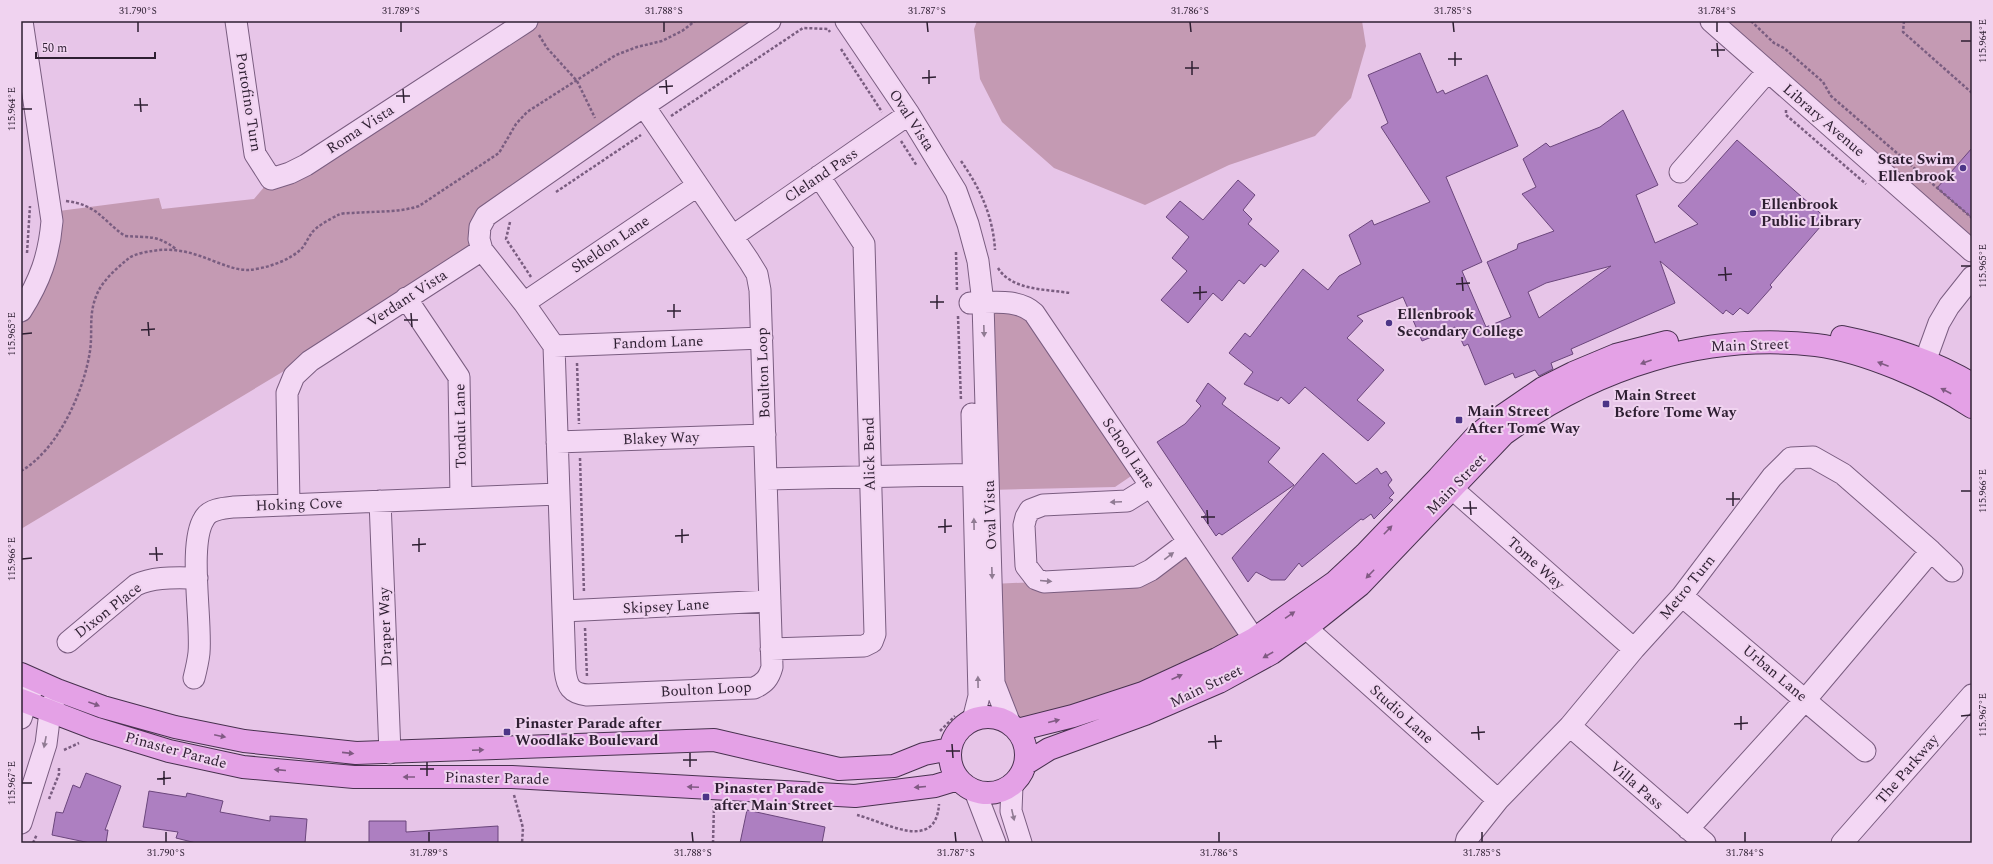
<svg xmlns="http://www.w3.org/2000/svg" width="1993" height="864" font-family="Spectral,serif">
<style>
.green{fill:#c49ab3}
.building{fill:#ad7fc1;stroke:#6b467c;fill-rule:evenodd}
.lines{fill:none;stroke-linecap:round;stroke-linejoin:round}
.minor-casing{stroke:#7a5d80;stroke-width:23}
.major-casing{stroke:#47314e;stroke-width:24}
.path{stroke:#7a5d80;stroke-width:2.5;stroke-dasharray:3 2;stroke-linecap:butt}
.minor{stroke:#f3d7f4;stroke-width:21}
.major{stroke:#e4a1e6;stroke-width:22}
.oneway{fill:#907b93}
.oneway2{fill:#805a83}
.ticks{fill:none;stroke:#2e1f32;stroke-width:1.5}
.poi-dot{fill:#4c3587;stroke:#f0d3f0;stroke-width:1.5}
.labels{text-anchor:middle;stroke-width:4;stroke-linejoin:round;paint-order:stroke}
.street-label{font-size:15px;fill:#2e1f32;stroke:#f0d3f0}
.poi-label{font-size:15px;font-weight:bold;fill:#2e1f32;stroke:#f0d3f0;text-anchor:start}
.neatline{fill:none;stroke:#2e1f32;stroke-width:1.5}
.ticks-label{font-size:10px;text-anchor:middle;fill:#2e1f32}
</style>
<rect width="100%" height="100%" fill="#e7c5e8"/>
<path class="green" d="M527 21H770L486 216 479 239 414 293 21 529V311L51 212 159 198 162 209 254 199 271 179Z
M977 21H1362L1366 46 1351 98 1315 136 1229 165 1145 205 1054 168 1002 122 980 79 974 29Z
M1711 21H1972V251Z
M983 303H1016L1140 470 1115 487 989 490Z
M1188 542 1254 639 1017 730 1002 706 992 584 1128 578Z"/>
<path class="building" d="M1420 53 1437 93 1443 90 1445 94 1487 75 1518 146 1446 177 1482 262 1462 271 1486 327 1511 317 1487 262 1517 249 1518 244 1554 231 1522 194 1536 187 1523 159 1546 143 1550 147 1600 127 1623 110 1658 185 1636 195 1655 243 1698 224 1678 206 1737 140 1827 219 1770 285 1772 287 1748 314 1740 308 1733 315 1726 310 1723 314 1660 261 1675 303 1571 349 1573 354 1551 363 1553 369 1539 376 1535 370 1515 378 1513 373 1485 385 1468 344 1464 346 1455 327 1422 341 1403 297 1357 316 1363 321 1347 338 1384 370 1357 400 1385 423 1368 441 1305 387 1289 404 1281 397 1278 401 1244 384 1253 372 1229 353 1245 333 1250 337 1303 269 1328 290 1339 276 1361 264 1349 235 1372 220 1374 225 1430 202 1381 127 1388 123 1368 75ZM1611 266 1539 318 1528 292 1546 283Z
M1972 148V218L1937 188Z
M1238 180 1255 195 1243 210 1252 219 1248 224 1279 251 1265 267 1261 264 1244 284 1239 280 1222 301 1213 293 1188 323 1161 300 1187 271 1172 258 1189 237 1166 217 1180 201 1203 220Z
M1208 383 1226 398 1222 404 1280 448 1268 462 1294 485 1222 535 1219 533 1216 536 1203 517 1206 515 1157 442 1185 424 1201 406 1196 401Z
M1323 453 1356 484 1377 468 1381 474 1386 471 1392 480 1388 485 1394 493 1389 498 1393 500 1374 519 1371 514 1363 520 1361 519 1302 567 1299 563 1285 580H1271L1256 572 1248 582 1232 558Z
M86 773 121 786 105 830H108L106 843H90L52 835 56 812 63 813 73 785 80 788Z
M149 791 186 797 187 793 223 801 220 812 270 821V816L307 819 305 843H196L176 838 178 832 143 827Z
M747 810 825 827 822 843H740Z
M369 821H406V832L498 826V843H369Z"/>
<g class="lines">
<g class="minor-casing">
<path id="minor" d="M236 21 255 154 271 179 290 173 306 165 527 21
M846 21 909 114 956 191 968 224 978 261 983 303 994 683 1010 724
M1711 21 1972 251
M644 106 749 261 757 274 760 290 772 667C769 678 765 683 754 688L587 695C571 693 567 687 565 670L554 346 524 303 482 250 479 239 480 227 486 216 644 106 770 21
M1680 172 1768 71
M733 236 909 114
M406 298 459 377 461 498
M524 303 697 186
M970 303C992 303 1017 298 1034 313L1254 639
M21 311C40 281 49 256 52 221L22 21
M554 346 762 338
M1919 378 1939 323 1949 306 1972 277
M972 414 979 696 973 720
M557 442 765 435
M1439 477 1634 649
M766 479 988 474
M1151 486 1127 501 1043 505 1030 510 1026 517 1024 525 1026 566 1036 579 1044 582 1137 577 1151 570 1188 542
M380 501 390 753
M289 505 287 393 294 376 310 361 482 250
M1931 551 1952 571
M1682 596 1865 751
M563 611 770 601
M1306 628 1498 800
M68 642 136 585C155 576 177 578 197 578
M771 649 864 646 872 642 875 634 864 244 819 176
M194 678C196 670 198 662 199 653 202 621 188 544 204 519 209 509 224 508 234 507L559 494
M21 718 26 702 36 681
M1570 726 1705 843
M1012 785 1011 811 1021 843
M975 791 995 843
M21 823 46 744 50 712 56 695
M1466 843 1467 839 1498 800 1570 726 1634 649 1682 596 1772 477 1791 458 1813 457 1843 474 1931 551 1806 699 1688 829
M1842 843 1972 695"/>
</g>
<g class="major-casing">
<path id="major" d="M1842 337C1887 346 1932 360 1972 384
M21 674 57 690 103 707 175 727 244 741 356 753 714 740 839 769 894 766 924 754 950 749
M21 700 94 728 169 751 243 767 354 777H512L855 796 935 786 958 779
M950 755a38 38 0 1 1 76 0a38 38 0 1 1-76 0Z
M1017 730 1073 716 1143 693 1217 659 1254 639 1335 582 1365 554 1439 477 1477 435 1492 423 1543 388 1573 373 1616 355 1667 342
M1025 764 1049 749 1145 714 1219 682 1272 653 1306 628 1360 585 1504 434C1594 368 1704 332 1816 345 1864 351 1931 380 1972 407"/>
</g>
<path class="path" d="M1751 21 1774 43 1784 48 1823 82 1831 96 1972 218
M1904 21 1903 32 1972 93
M539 35 547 48 577 81 595 118
M841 49 882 112
M1786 110V115L1866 184
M671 116 803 28 828 29 830 32
M901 141 917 166
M961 161C980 188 993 216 995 250
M556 192 641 135
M66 201C98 205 102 220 125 236 148 238 156 234 176 249
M510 222 506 239 531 277
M956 252 957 291
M27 253 30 206
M998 268C1012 291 1047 289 1070 293
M958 316 961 401
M577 363 579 424
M580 458 584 593
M21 471C58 450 84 391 90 351 93 330 88 315 97 294 103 280 117 268 129 258 135 254 145 252 152 251 175 247 194 253 216 262 227 266 237 270 248 270 265 269 292 260 303 247 306 243 308 238 311 234 315 227 330 219 338 215 342 213 348 213 353 213 375 211 398 213 419 206L499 153 516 124 527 112 616 55 637 47 662 41 682 31 695 21
M585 628 587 677
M940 731 955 716
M64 750 79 743
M514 795 523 828 522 843
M49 799 59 774V768
M857 815C883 821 936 854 939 804
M33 843 37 834
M713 843 714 806"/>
<use href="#minor" class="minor"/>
<use href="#major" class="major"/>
</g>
<defs><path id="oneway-solid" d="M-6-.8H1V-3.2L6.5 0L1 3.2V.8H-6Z"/></defs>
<g class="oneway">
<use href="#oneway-solid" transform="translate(984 331) rotate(88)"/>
<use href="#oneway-solid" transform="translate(1116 502) rotate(177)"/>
<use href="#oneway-solid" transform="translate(974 524) rotate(-91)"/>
<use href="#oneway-solid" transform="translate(1169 556) rotate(-37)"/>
<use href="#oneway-solid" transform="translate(992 573) rotate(88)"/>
<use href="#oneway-solid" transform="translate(1046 581) rotate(5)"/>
<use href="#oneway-solid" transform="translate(978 682) rotate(-91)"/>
<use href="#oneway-solid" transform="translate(45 742) rotate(101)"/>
<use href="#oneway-solid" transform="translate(1013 815) rotate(77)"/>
</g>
<g class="oneway2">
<use href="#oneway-solid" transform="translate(1646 362) rotate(160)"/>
<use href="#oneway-solid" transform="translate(1883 364) rotate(-159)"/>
<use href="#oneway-solid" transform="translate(1946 391) rotate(-152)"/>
<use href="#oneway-solid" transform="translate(1388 530) rotate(-46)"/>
<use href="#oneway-solid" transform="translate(1370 574) rotate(134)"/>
<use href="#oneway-solid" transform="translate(1290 615) rotate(-34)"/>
<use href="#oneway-solid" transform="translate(1268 655) rotate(150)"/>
<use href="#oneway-solid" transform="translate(1177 677) rotate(-24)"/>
<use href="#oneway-solid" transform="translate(94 704) rotate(20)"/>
<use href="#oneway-solid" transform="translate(1054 721) rotate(-14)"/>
<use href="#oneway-solid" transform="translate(220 736) rotate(12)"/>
<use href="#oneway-solid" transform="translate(478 750) rotate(-2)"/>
<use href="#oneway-solid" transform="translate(348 753) rotate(6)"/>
<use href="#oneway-solid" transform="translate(280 770) rotate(-175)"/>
<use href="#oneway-solid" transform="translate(409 777) rotate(180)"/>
<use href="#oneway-solid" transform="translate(693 787) rotate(-177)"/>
<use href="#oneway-solid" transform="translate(920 787) rotate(175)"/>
</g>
<path class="ticks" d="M138 22V32M401 22V32M664 22V32M927 22 928 32M1190 22 1191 32M1453 22 1454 32M1717 22V32M1961 41H1971M1717 43 1718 57M1711 50H1725M1455 52V66M1448 59H1462M1192 61V75M1185 68H1199M929 70V84M922 78 936 77M666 80 667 94M659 87 673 86M403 89 404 103M396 96H410M140 98 141 112M134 105H148M22 109H32M1961 266H1971M1725 267 1726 281M1718 275 1732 274M1462 277 1463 291M1456 284 1470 283M1200 286V300M1193 293 1207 292M937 295V309M930 302H944M674 304V318M667 311H681M411 313 412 327M404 320H418M148 322 149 336M141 330 155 329M22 334 32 333M1961 491H1971M1733 492V506M1726 499H1740M1470 501 1471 515M1463 508H1477M1207 510 1208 524M1201 517H1215M945 519V533M938 527 952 526M682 529V543M675 536 689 535M419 538V552M412 545 426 544M156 547 157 561M149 554H163M22 559 32 558M1741 716V730M1961 716 1971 715M1734 724 1748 723M1478 726 1479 740M1471 733 1485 732M1215 735 1216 749M1208 742 1222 741M952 744 953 758M946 751H960M690 753V767M683 760H697M427 762V776M420 769H434M164 771V785M157 779 171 778M22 783H32M166 832V842M429 832V842M692 832 693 842M955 832 956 842M1219 832V842M1482 832V842M1745 832V842"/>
<g class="poi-dot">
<circle cx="1963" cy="168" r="4"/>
<circle cx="1753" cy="213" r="4"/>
<circle cx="1389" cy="323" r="4"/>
<rect x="1602" y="400" width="8" height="8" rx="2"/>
<rect x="1455" y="416" width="8" height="8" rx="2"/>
<rect x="503" y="728" width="8" height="8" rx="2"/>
<rect x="702" y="793" width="8" height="8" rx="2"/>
</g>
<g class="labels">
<g class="street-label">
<text transform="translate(249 102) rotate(81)" y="5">Portofino Turn</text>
<text transform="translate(912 120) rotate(57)" y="5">Oval Vista</text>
<text transform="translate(1824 120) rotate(41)" y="5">Library Avenue</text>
<text transform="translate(360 129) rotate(-33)" y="5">Roma Vista</text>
<text transform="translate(821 175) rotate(-34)" y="5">Cleland Pass</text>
<text transform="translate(610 244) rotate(-34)" y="5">Sheldon Lane</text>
<text transform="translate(407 298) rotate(-33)" y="5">Verdant Vista</text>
<text transform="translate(658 342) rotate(-2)" y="5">Fandom Lane</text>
<text transform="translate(1750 345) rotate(-2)" y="5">Main Street</text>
<text transform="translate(763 373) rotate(-92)" y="5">Boulton Loop</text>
<text transform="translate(460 426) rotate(-91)" y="5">Tondut Lane</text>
<text transform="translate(661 438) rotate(-2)" y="5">Blakey Way</text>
<text transform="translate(1129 453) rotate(56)" y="5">School Lane</text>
<text transform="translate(869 454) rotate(-91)" y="5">Alick Bend</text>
<text transform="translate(1456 484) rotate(-46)" y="5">Main Street</text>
<text transform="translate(299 504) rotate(-2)" y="5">Hoking Cove</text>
<text transform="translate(990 515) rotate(-92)" y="5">Oval Vista</text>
<text transform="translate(1536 563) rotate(42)" y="5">Tome Way</text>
<text transform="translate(1687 587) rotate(-51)" y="5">Metro Turn</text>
<text transform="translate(666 606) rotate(-3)" y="5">Skipsey Lane</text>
<text transform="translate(108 610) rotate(-38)" y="5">Dixon Place</text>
<text transform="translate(385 627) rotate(-92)" y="5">Draper Way</text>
<text transform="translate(1775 673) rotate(40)" y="5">Urban Lane</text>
<text transform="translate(1206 686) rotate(-26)" y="5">Main Street</text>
<text transform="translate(706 689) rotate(-3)" y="5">Boulton Loop</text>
<text transform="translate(1402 714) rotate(42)" y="5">Studio Lane</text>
<text transform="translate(176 750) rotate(15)" y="5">Pinaster Parade</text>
<text transform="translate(1907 769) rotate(-49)" y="5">The Parkway</text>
<text transform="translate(497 778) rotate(1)" y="5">Pinaster Parade</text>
<text transform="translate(1637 785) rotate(41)" y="5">Villa Pass</text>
</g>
<g class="poi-label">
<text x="1955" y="164" text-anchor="end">State Swim<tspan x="1955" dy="17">Ellenbrook</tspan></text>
<text x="1761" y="209">Ellenbrook<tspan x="1761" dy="17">Public Library</tspan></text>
<text x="1397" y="319">Ellenbrook<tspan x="1397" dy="17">Secondary College</tspan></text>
<text x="1614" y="400">Main Street<tspan x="1614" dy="17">Before Tome Way</tspan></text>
<text x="1467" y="416">Main Street<tspan x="1467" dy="17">After Tome Way</tspan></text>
<text x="515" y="728">Pinaster Parade after<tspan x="515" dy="17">Woodlake Boulevard</tspan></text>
<text x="714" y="793">Pinaster Parade<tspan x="714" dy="17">after Main Street</tspan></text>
</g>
</g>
<rect width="1993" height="864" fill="none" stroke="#f0d3f0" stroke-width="44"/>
<path d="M36 52v6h119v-6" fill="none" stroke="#2e1f32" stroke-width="2"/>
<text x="42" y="52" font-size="12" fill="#2e1f32" stroke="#f0d3f0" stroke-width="3" paint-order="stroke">50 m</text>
<rect x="22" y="22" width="1949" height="820" class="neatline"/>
<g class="ticks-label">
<text x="138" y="14">31.790°S</text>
<text x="401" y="14">31.789°S</text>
<text x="664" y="14">31.788°S</text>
<text x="927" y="14">31.787°S</text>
<text x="1190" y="14">31.786°S</text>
<text x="1453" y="14">31.785°S</text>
<text x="1717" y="14">31.784°S</text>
<text transform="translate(1982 41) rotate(-90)" y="4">115.964°E</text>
<text transform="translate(11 109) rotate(-90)" y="4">115.964°E</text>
<text transform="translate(1982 266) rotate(-90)" y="4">115.965°E</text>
<text transform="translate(11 334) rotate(-90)" y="4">115.965°E</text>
<text transform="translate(1982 491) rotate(-90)" y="4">115.966°E</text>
<text transform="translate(11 559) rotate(-90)" y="4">115.966°E</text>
<text transform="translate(1982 715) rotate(-90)" y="4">115.967°E</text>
<text transform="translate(11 783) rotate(-90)" y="4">115.967°E</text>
<text x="166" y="856">31.790°S</text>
<text x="429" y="856">31.789°S</text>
<text x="693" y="856">31.788°S</text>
<text x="956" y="856">31.787°S</text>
<text x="1219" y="856">31.786°S</text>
<text x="1482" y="856">31.785°S</text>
<text x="1745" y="856">31.784°S</text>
</g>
</svg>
